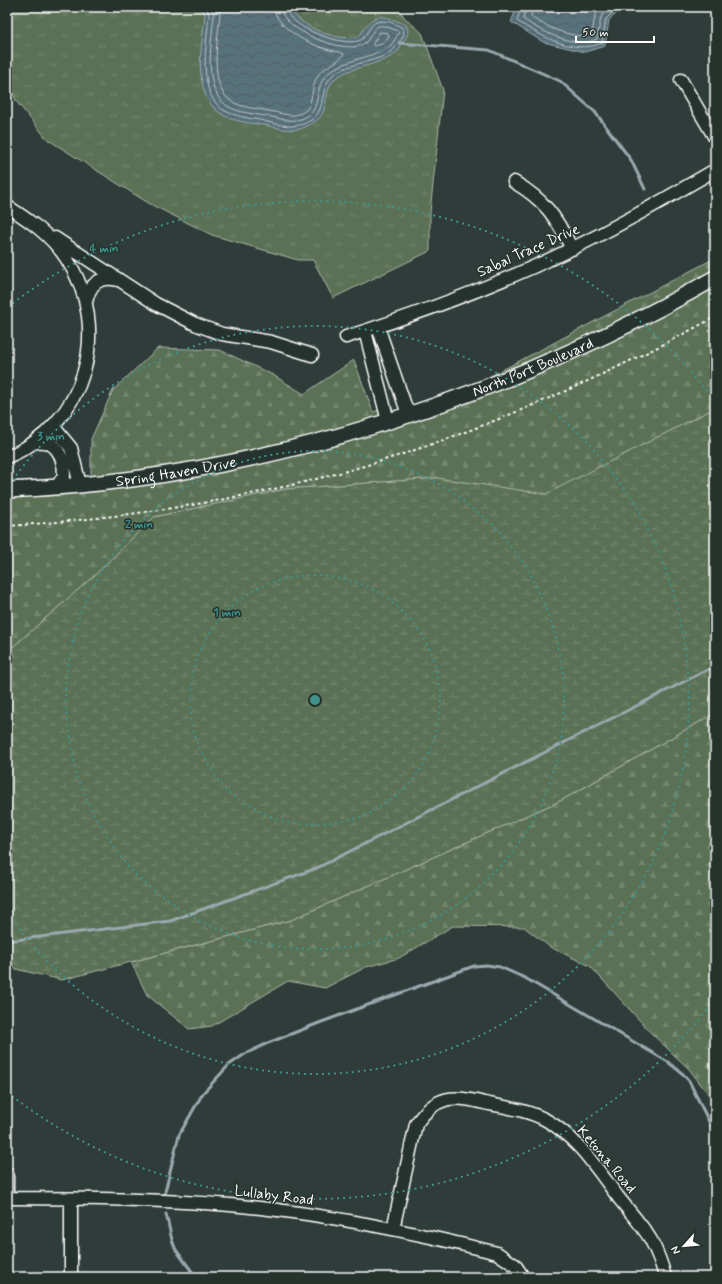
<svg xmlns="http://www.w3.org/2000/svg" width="722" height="1284" font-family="Mynerve,sans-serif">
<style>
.grass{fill:url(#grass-tufts);stroke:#acb8aa}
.forest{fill:url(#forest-firs);stroke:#acb8aa}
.wetland{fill:url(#wetland-marsh);stroke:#acb8aa}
.water{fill:url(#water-waves);stroke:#9baab0}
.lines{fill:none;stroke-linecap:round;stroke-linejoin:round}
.shore{stroke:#bcc7ca;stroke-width:1}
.stream{stroke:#9baab0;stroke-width:3}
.minor-casing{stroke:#fff;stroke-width:15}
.tertiary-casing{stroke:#fff;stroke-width:18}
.path{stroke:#fff;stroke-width:2;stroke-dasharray:3 3;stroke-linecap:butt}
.minor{stroke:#26332d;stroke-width:12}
.tertiary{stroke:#26332d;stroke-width:15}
.ring{fill:none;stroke:#3f918b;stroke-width:2;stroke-dasharray:2 4}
.labels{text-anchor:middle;stroke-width:3;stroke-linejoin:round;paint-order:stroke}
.street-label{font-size:15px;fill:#fff;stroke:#26332d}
.centre{fill:#3f918b;stroke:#26332d;stroke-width:2}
.ring-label{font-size:12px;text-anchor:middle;font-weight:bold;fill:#3f918b;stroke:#26332d;stroke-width:3;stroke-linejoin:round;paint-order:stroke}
</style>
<defs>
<pattern id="grass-tufts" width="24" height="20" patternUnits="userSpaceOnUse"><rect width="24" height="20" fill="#5a7155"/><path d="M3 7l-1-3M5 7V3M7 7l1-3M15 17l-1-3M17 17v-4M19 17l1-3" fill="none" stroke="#73866e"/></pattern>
<pattern id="forest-firs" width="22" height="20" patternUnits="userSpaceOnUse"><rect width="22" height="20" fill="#5a7155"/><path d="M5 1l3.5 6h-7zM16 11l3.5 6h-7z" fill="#73866e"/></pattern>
<pattern id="wetland-marsh" width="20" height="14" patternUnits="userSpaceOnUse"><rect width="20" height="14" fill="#5a7155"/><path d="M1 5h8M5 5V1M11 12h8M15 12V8" fill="none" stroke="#73866e"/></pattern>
<pattern id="water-waves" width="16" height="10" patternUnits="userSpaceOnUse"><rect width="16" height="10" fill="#58727b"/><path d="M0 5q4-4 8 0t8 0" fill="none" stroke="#515b5f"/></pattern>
</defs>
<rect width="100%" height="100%" fill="#2f3c3a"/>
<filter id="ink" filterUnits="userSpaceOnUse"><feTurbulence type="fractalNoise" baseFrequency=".025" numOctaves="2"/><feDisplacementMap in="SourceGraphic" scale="8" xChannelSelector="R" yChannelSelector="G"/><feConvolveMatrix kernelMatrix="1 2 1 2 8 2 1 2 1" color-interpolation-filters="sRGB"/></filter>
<g filter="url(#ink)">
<path class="grass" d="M7 7H397L405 18 422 33 443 90 430 212V251L333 298 313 260H298L212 235 150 204 47 139 16 101 7 75Z"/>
<path class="forest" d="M715 258V272L616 324 468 388Z
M715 284V408L546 495 437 478 286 489 154 517 95 575 7 652V496L45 494 46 496 349 439Z
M158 348 220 350 273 375 304 394 354 360 373 412 380 410 381 417 341 430 217 460 91 478V439L113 390Z
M715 713V1103L689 1069 652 1034 590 966 550 947 524 927 453 926 399 958 366 967 325 988 288 981 212 1026 189 1029 147 995 131 962 291 920 562 800Z"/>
<path class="wetland" d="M715 408V713L562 800 291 920 62 980 7 967V652L95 575 154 517 286 489 437 478 546 494Z"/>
<path class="water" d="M201 7H288C302 28 334 41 358 37 362 33 364 28 368 24 377 10 395 20 406 25 410 34 407 36 402 43 400 46 400 49 398 51 387 64 353 66 337 77 321 89 331 111 316 121 296 135 285 129 264 125 251 123 235 122 223 115 190 96 202 45 205 14Z
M517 7H624L609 20 605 46 585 52 543 42 511 22Z"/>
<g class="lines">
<path class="shore" d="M206 7 209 14C207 42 195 97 227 112 240 118 254 118 268 122 285 126 299 130 314 118 326 108 319 88 333 75 350 61 381 63 394 49 398 45 401 39 404 35L403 28C395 24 386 19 377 22 368 24 368 38 358 41 341 46 287 27 285 7
M211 7 214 14C212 40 201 92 229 107 240 113 254 114 267 116 283 119 296 125 310 114 321 106 313 83 332 70 347 60 382 54 390 46 394 42 396 37 399 33L398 31 385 26H378C371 31 370 41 362 45 342 54 282 30 280 7
M218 7 220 14C218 38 208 86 231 101 241 108 257 108 269 111 282 113 295 120 307 109 312 104 312 85 317 77 323 66 339 63 344 54 339 51 332 51 326 49 309 44 275 28 274 7
M521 7 517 21C541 36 573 55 602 43L606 19 618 7
M526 7 523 19C542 32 575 49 597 39L601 17 610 7
M532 7 531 17C544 26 576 41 592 34L595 16 601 7
M380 32 388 33 389 36 382 44 374 46 373 44Z"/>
<path class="stream" d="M399 43 489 50 560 81 595 112 631 160 645 189
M7 941 170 921 317 868 715 666
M164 1196 179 1135 203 1093 229 1065 245 1054 268 1043 319 1023 474 966 487 965 500 967 525 978 668 1062 683 1074 689 1081 715 1134
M166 1214 172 1240 176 1250 196 1277"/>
<g class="minor-casing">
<path id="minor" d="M681 80 715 138
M514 182C545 200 556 217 572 249
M7 206C30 221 51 235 66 258 113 328 86 425 7 457
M55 238 156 304 195 324 222 334 271 342 312 355
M86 302C90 284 99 275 118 280
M378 327 408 414
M365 331 388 421
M346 337C409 317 472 294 533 267 596 239 655 205 715 170
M53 426 71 448 80 485
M33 443C55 436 64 457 64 475L58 485 52 488
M7 1173V1198
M7 1198C82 1198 156 1199 230 1205 321 1213 410 1231 497 1253L515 1265 523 1277
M71 1199V1277
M393 1229 416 1124C436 1095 453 1095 484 1103 505 1107 527 1110 546 1120 577 1137 597 1169 618 1197 629 1211 642 1225 651 1240 657 1252 662 1264 665 1277"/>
</g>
<g class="tertiary-casing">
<g id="tertiary">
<path id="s1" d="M7 490C253 480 502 400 715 278"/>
</g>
</g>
<path class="path" d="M7 526C140 517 273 496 400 455 509 419 614 372 715 317"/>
<use href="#minor" class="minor"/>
<use href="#tertiary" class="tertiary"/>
</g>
</g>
<g class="ring">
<circle cx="315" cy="700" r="125"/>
<circle cx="315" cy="700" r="249"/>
<path d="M9 485A374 374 0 1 1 9 915"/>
<path d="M714 1000A499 499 0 0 1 8 1093M8 307A499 499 0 0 1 714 400"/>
</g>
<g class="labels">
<g class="street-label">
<text transform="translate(528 250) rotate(-24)" y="5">Sabal Trace Drive</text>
<text dy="5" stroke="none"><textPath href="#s1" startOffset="543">North Port Boulevard</textPath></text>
<text dy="5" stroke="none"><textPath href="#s1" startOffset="170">Spring Haven Drive</textPath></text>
<text transform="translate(607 1159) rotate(50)" y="5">Ketona Road</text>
<text transform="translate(274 1195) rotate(7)" y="5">Lullaby Road</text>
</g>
</g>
<circle cx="315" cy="700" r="6" class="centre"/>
<g class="ring-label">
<text x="104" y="252">4 min</text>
<text x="51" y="440">3 min</text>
<text x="139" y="528">2 min</text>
<text x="227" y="616">1 min</text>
</g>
<rect width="722" height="1284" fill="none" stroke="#26332d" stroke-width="24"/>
<rect x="12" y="12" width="698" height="1260" fill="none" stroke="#fff" stroke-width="1.5" filter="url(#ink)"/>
<g transform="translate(684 1246) rotate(243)" stroke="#26332d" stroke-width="3" paint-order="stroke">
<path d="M0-3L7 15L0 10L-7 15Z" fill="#ffffff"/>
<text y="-6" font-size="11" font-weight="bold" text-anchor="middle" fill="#ffffff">N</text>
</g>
<path d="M576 36v6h78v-6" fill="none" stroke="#ffffff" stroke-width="2"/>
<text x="582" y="36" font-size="12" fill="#ffffff" stroke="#26332d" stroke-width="3" paint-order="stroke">50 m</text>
</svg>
